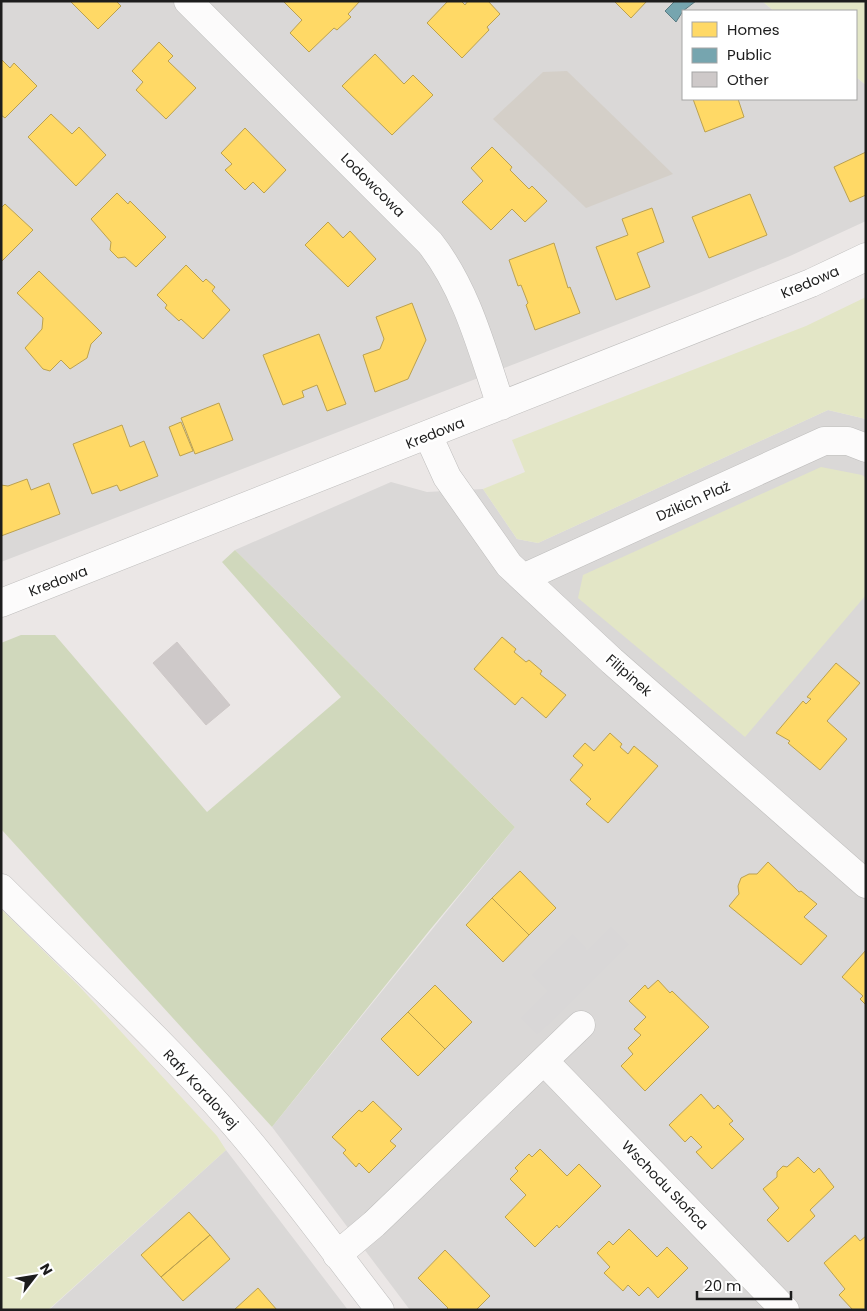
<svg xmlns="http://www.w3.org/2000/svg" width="867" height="1311" font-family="Poppins,sans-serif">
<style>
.residential{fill:#dad8d7}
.construction{fill:#d4cfc8}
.grass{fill:#e3e6c6}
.forest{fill:#d0d8bc}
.parking{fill:#d9d7d7}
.homes{fill:#ffd966;stroke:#bba150}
.public{fill:#76a5af;stroke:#5b7c83}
.building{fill:#cec9c9;stroke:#cec8c7}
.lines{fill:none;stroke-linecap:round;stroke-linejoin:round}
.minor-casing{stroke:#bebdbc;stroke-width:29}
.minor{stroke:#fcfbfb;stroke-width:28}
.labels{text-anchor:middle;stroke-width:5;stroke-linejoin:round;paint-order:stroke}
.street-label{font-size:14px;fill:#1d1d1d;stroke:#fff}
</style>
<rect width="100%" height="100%" fill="#ebe7e6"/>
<path class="residential" d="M1 1H762L774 11H683V99H856V77L866 85V221L790 256 699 293 1 562Z
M828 410 866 419V1310H410L272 1127 515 827 235 550 391 482 427 492 483 489 517 539 538 543Z
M226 1150 348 1310H49Z"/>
<path class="construction" d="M567 71 673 174 586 208 493 119 543 72Z"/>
<path class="grass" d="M762 1H866V85L856 77V11H774Z
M866 297V419L828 410 538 543 517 539 483 489 525 472 512 440 806 326Z
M821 467 862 475 866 478V595L745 737 578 598 583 575Z
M1 909 79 986 217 1136 226 1150 48 1310H1Z"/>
<path class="forest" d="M235 550 515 827 429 931 272 1127 1 829V643L21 635H55L207 812 341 697 222 562Z"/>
<path class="parking" d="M611 926 629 944 537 1035 520 1018 547 991 531 975 572 934 587 950Z"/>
<path class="homes" d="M70 1H116L121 6 98 29Z
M283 1H360L348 14 351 17 337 30 334 28 309 52 290 33 302 20Z
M448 1H461L465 5 468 1H488L500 14 487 27 489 30 462 58 427 23Z
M614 1H647L631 18Z
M159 42 173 56 168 61 196 88 166 119 136 90 143 82 132 71Z
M375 54 404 84 413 75 433 95 392 135 342 86Z
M1 59 10 68 14 63 37 86 5 118 1 115Z
M693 99H738L744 117 705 132Z
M51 114 72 134 79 127 106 155 76 186 28 137Z
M245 128 286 170 264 193 253 182 245 190 225 170 232 164 221 153Z
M492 147 512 167 510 170 529 189 532 186 547 201 525 222 512 209 491 230 462 202 483 181 471 168Z
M866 152V195L850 202 834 167Z
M117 193 128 204 130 201 166 237 136 267 125 257 118 258 110 250 111 242 91 219Z
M750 194 767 235 709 258 692 217Z
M5 204 33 230 1 262V208Z
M652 208 664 242 637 253 650 287 616 300 596 247 628 235 622 219Z
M328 222 343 238 350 231 376 259 348 287 305 245Z
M554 243 568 288 570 287 580 313 535 330 526 305 528 303 521 285 518 286 509 260Z
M186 265 203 282 206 279 215 287 212 291 230 310 203 339 181 319 179 321 165 308 167 305 157 295Z
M39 271 102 333 91 344 87 358 70 369 61 360 50 371 43 369 25 348 42 329 43 318 17 293Z
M412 303 426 340 408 379 375 392 363 355 380 349 384 339 376 317Z
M319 334 346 404 327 411 317 385 302 391 304 397 283 405 263 355Z
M219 403 233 440 195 454 181 418Z
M181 422 193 451 180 456 169 427Z
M122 425 130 447 144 441 158 476 120 491 117 485 92 494 73 444Z
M27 479 31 490 49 483 60 514 1 536V485L8 486Z
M502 637 516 649 514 652 526 662 529 660 542 671 540 674 566 695 546 718 522 697 515 705 474 669Z
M836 663 860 683 827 721 847 739 820 770 788 743 790 741 776 733 803 701 806 704 811 699 807 697Z
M610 733 622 744 620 747 628 754 634 746 658 766 608 823 586 804 591 799 570 780 583 765 573 756 585 743 594 751Z
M768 862 799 892 801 891 817 904 804 917 827 936 801 965 729 906 739 894 738 886 741 878 749 874H757Z
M520 871 556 908 529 935 492 898Z
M492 898 529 935 503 962 466 925Z
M866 950V1005L860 999 863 996 842 977Z
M658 980 670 993 672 991 709 1027 645 1091 621 1066 633 1054 628 1048 641 1035 634 1029 646 1017 629 1001 645 985 648 989Z
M435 985 472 1022 445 1049 408 1012Z
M408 1012 445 1049 418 1076 381 1039Z
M701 1094 714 1109 718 1105 733 1121 729 1124 744 1139 712 1169 696 1152 702 1147 691 1136 685 1142 669 1125Z
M373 1101 402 1129 390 1141 396 1146 369 1173 359 1163 356 1167 343 1153 346 1150 332 1137 359 1110 362 1112Z
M540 1149 567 1176 579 1164 601 1186 559 1228 557 1225 535 1247 505 1217 526 1195 510 1179 518 1171 515 1168 529 1154 532 1157Z
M798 1157 814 1173 819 1168 834 1187 810 1210 815 1216 788 1242 767 1220 779 1208 763 1189 777 1177V1172L783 1166 787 1167Z
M189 1212 210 1235 161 1277 141 1255Z
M629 1229 657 1257 667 1247 688 1268 658 1298 648 1287 639 1296 628 1285 623 1291 604 1273 610 1267 597 1253 609 1241 613 1245Z
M210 1235 230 1259 183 1301 161 1277Z
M855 1235 860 1241 866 1236V1310H853L839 1295 845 1289 824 1263Z
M445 1250 490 1296 476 1310H446L448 1308 418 1278Z
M258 1288 277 1310H234Z"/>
<path class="public" d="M675 1H696L683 11 676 22 665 11Z"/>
<path class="building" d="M177 642 230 705 206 725 153 663Z"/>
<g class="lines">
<g class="minor-casing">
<path id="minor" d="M188 1 430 243C467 290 482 350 501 406
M428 435 447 477 509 565 612 661 866 884
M523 578 824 441H848L866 448
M1 603 811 283 866 257
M1 888C79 966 163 1040 235 1125 286 1184 332 1248 380 1310
M544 1061 785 1310
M337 1255 374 1224 581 1025"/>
</g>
<use href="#minor" class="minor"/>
</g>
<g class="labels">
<g class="street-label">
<text transform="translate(373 185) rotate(45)" y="5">Lodowcowa</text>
<text transform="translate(810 282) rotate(-23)" y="5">Kredowa</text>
<text transform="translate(435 433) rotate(-22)" y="5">Kredowa</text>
<text transform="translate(693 501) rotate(-24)" y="5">Dzikich Plaż</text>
<text transform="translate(58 581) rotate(-21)" y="5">Kredowa</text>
<text transform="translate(629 675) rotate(41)" y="5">Filipinek</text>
<text transform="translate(201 1089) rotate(47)" y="5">Rafy Koralowej</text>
<text transform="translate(665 1185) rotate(46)" y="5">Wschodu Słońca</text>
</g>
</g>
<rect width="867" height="1311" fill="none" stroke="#1d1d1d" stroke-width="5"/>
<rect x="682" y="10" width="175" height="90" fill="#ffffff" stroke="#a5a5a5"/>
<rect x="692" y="22" width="25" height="15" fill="#ffd966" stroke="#a5a5a5"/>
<text x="727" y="35" font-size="15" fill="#1d1d1d">Homes</text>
<rect x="692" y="48" width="25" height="15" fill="#76a5af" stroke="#a5a5a5"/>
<text x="727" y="60" font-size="15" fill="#1d1d1d">Public</text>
<rect x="692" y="72" width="25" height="15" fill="#cec9c9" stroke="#a5a5a5"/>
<text x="727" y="85" font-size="15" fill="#1d1d1d">Other</text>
<g transform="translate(35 1276) rotate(59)" stroke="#ffffff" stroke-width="4" paint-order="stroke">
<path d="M0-4L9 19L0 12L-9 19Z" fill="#1d1d1d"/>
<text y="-8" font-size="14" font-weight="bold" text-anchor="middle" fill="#1d1d1d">N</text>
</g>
<path d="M697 1291v8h94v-8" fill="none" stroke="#1d1d1d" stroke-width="2.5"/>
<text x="704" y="1291" font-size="15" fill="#1d1d1d" stroke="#ffffff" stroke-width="4" paint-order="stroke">20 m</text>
</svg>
